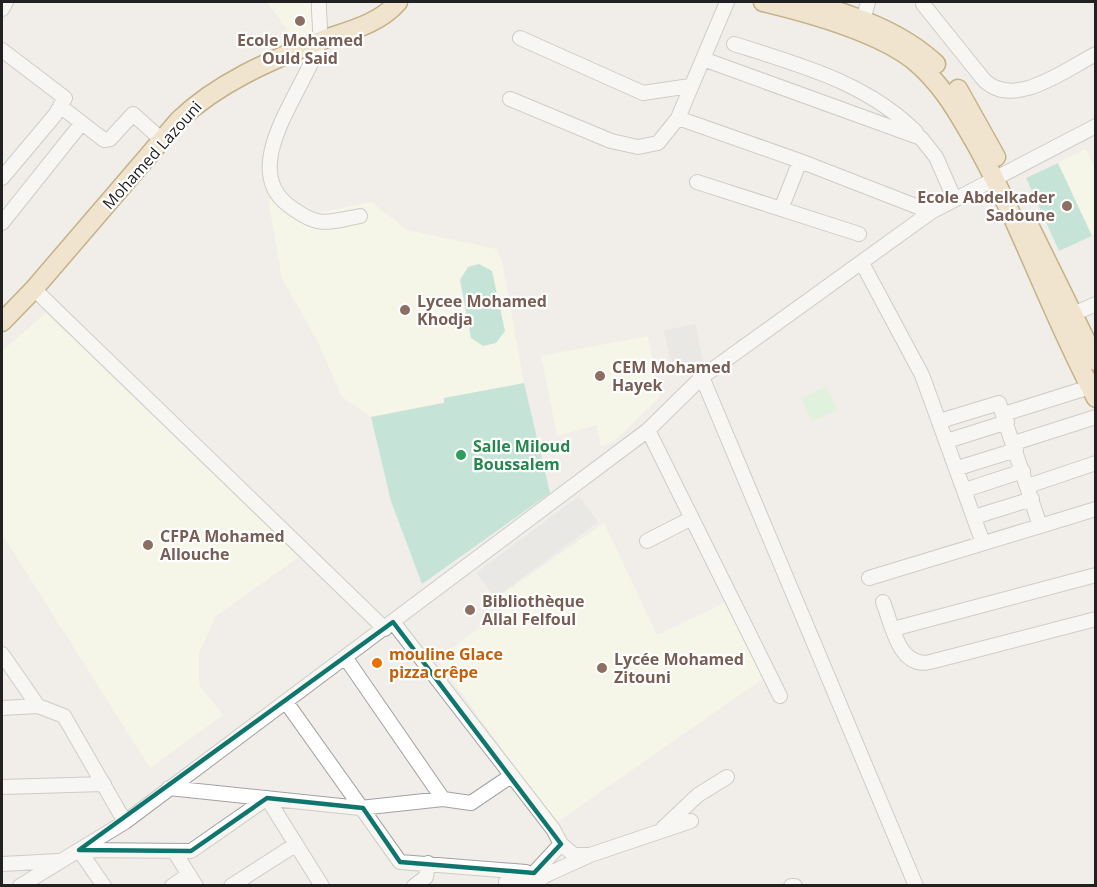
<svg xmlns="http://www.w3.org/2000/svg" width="1097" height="887" font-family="'Open Sans',sans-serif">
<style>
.education{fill:#fbfce7}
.park{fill:#cdf4d1}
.pitch{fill:#91d6be}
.parking{fill:#e1e1e1}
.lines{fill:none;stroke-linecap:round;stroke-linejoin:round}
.minor-casing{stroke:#a2a2a2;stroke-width:16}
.major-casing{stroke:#8d6912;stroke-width:21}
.minor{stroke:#fff;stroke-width:14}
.major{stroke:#f2d7ad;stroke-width:18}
.marked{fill:none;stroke:#0f766e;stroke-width:4.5;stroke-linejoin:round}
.education-dot{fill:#8d6e63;stroke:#fff;stroke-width:2}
.leisure-dot{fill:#2e9e5b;stroke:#fff;stroke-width:2}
.food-dot{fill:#e8710a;stroke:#fff;stroke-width:2}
.labels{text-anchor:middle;stroke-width:4.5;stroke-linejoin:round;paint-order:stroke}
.education-label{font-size:16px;font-weight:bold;fill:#785e54;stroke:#fff;text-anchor:start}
.street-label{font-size:16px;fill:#212121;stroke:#fff}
.leisure-label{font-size:16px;font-weight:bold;fill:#27864d;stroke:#fff;text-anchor:start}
.food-label{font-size:16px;font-weight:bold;fill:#c56008;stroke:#fff;text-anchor:start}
</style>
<rect width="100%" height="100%" fill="#f1eee9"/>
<path class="education" d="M267 2H316L321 29 295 40Z
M1086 149 1095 168V234L1059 251 1026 178Z
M268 199 312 214 371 202 407 230 496 249 502 261 524 383 444 398V402L371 417 342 397 317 340 282 279Z
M46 313 299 557 216 616 199 653V685L223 715 150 768 2 534V351Z
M648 336 660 397 614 441 601 446 596 425 557 436 541 356Z
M604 523 657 635 726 602 765 677 556 823 437 659 502 611 494 600Z"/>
<path class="park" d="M826 386 837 410 812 422 801 398Z"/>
<path class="pitch" d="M1058 163 1092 236 1059 251 1026 178Z
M479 264 492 271 505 331 496 343 483 346 471 338 460 280 468 267Z
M524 383 550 493 422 584 391 501 371 417 444 403V398Z"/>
<path class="parking" d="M696 324 703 362 671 368 664 330Z
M579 496 598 522 495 598 476 573Z"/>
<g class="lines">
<g class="minor-casing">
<path id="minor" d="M319 2C318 15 322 29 319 43 307 87 237 166 288 205 318 228 325 223 360 216
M923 4 984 80C1014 110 1066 69 1096 54
M2 9 6 2
M861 28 868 2
M520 38 643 93 690 86
M734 44C799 65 866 82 916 132
M2 50 65 98 55 115 2 178
M703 59 921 138 936 157 954 198
M510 99 611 141 638 147 658 143 678 118 727 2
M60 106 104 140 110 139 133 114 162 140
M678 118 800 161 931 212
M697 182 859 234
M781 209 800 161
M2 223 81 124
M862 263 922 375 983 543
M34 289 385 629
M1073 314 1096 304
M702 377 916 886
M1004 414 1090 387
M940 421 999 403 1040 526
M648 430 780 696
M947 441 1007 422
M1014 443 1096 417
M958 468 1016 450
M1028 486 1096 463
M965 490 1023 471
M974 517 1032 499
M647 541 690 519
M869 578 1096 509
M883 602C892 625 899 669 930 662L1096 619
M393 622 553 829 561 844 534 873 506 882 507 886
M893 629 1096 575
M2 654 38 706 64 716 125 822
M345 657 443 799
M286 702 400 862 526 872
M2 708 38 706
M2 787 104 784
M169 788 360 808 443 799 471 803 511 776
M663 828 698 795 727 777
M561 844 574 855H590L691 821
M79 850 191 851 267 798 322 886
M79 850 104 886
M174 851 196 886
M2 864 59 861
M20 886 125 822 648 430 702 377 931 212 1096 126
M172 886 188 875
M231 886 295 845
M414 886 426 877 428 863
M531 886 546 875 588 856
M791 886H795"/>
</g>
<g class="major-casing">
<path id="major" d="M763 2C809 13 875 31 912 59 942 83 958 113 977 146 1022 227 1052 316 1096 398
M807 2C853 15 901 31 936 64
M958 89 996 157
M1029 225 1096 361
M2 322 34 289 179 120C218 83 267 62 317 42 346 31 377 26 398 2"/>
</g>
<use href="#minor" class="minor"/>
<use href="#major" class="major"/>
</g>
<path d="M0 0H1097V887H0ZM393 622 561 844 534 873 400 862 363 808 267 798 191 851 79 850Z" fill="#f1eee9" fill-opacity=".55" fill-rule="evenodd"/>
<path class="marked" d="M393 622 561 844 534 873 400 862 363 808 267 798 191 851 79 850Z"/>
<g class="education-dot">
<circle cx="300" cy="21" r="6"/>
<circle cx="1067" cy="206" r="6"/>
<circle cx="405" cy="310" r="6"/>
<circle cx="600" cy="376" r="6"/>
<circle cx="148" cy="545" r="6"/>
<circle cx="470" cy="610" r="6"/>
<circle cx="602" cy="668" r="6"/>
</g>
<circle class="leisure-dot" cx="461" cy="455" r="6"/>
<circle class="food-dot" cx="377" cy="663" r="6"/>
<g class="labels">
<g class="education-label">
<text x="300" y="46" text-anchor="middle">Ecole Mohamed<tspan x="300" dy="18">Ould Said</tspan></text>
<text x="1055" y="203" text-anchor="end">Ecole Abdelkader<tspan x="1055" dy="18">Sadoune</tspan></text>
<text x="417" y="307">Lycee Mohamed<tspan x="417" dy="18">Khodja</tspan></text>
<text x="612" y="373">CEM Mohamed<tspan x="612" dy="18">Hayek</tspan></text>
<text x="160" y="542">CFPA Mohamed<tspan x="160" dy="18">Allouche</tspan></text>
<text x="482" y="607">Bibliothèque<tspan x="482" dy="18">Allal Felfoul</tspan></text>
<text x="614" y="665">Lycée Mohamed<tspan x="614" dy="18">Zitouni</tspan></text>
</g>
<g class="street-label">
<text transform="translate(152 155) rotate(-48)" y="6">Mohamed Lazouni</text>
</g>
<g class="leisure-label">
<text x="473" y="452">Salle Miloud<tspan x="473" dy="18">Boussalem</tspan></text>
</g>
<g class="food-label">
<text x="389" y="660">mouline Glace<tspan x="389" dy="18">pizza crêpe</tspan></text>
</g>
</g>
<rect width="1097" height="887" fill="none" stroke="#212121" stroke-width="6"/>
</svg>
